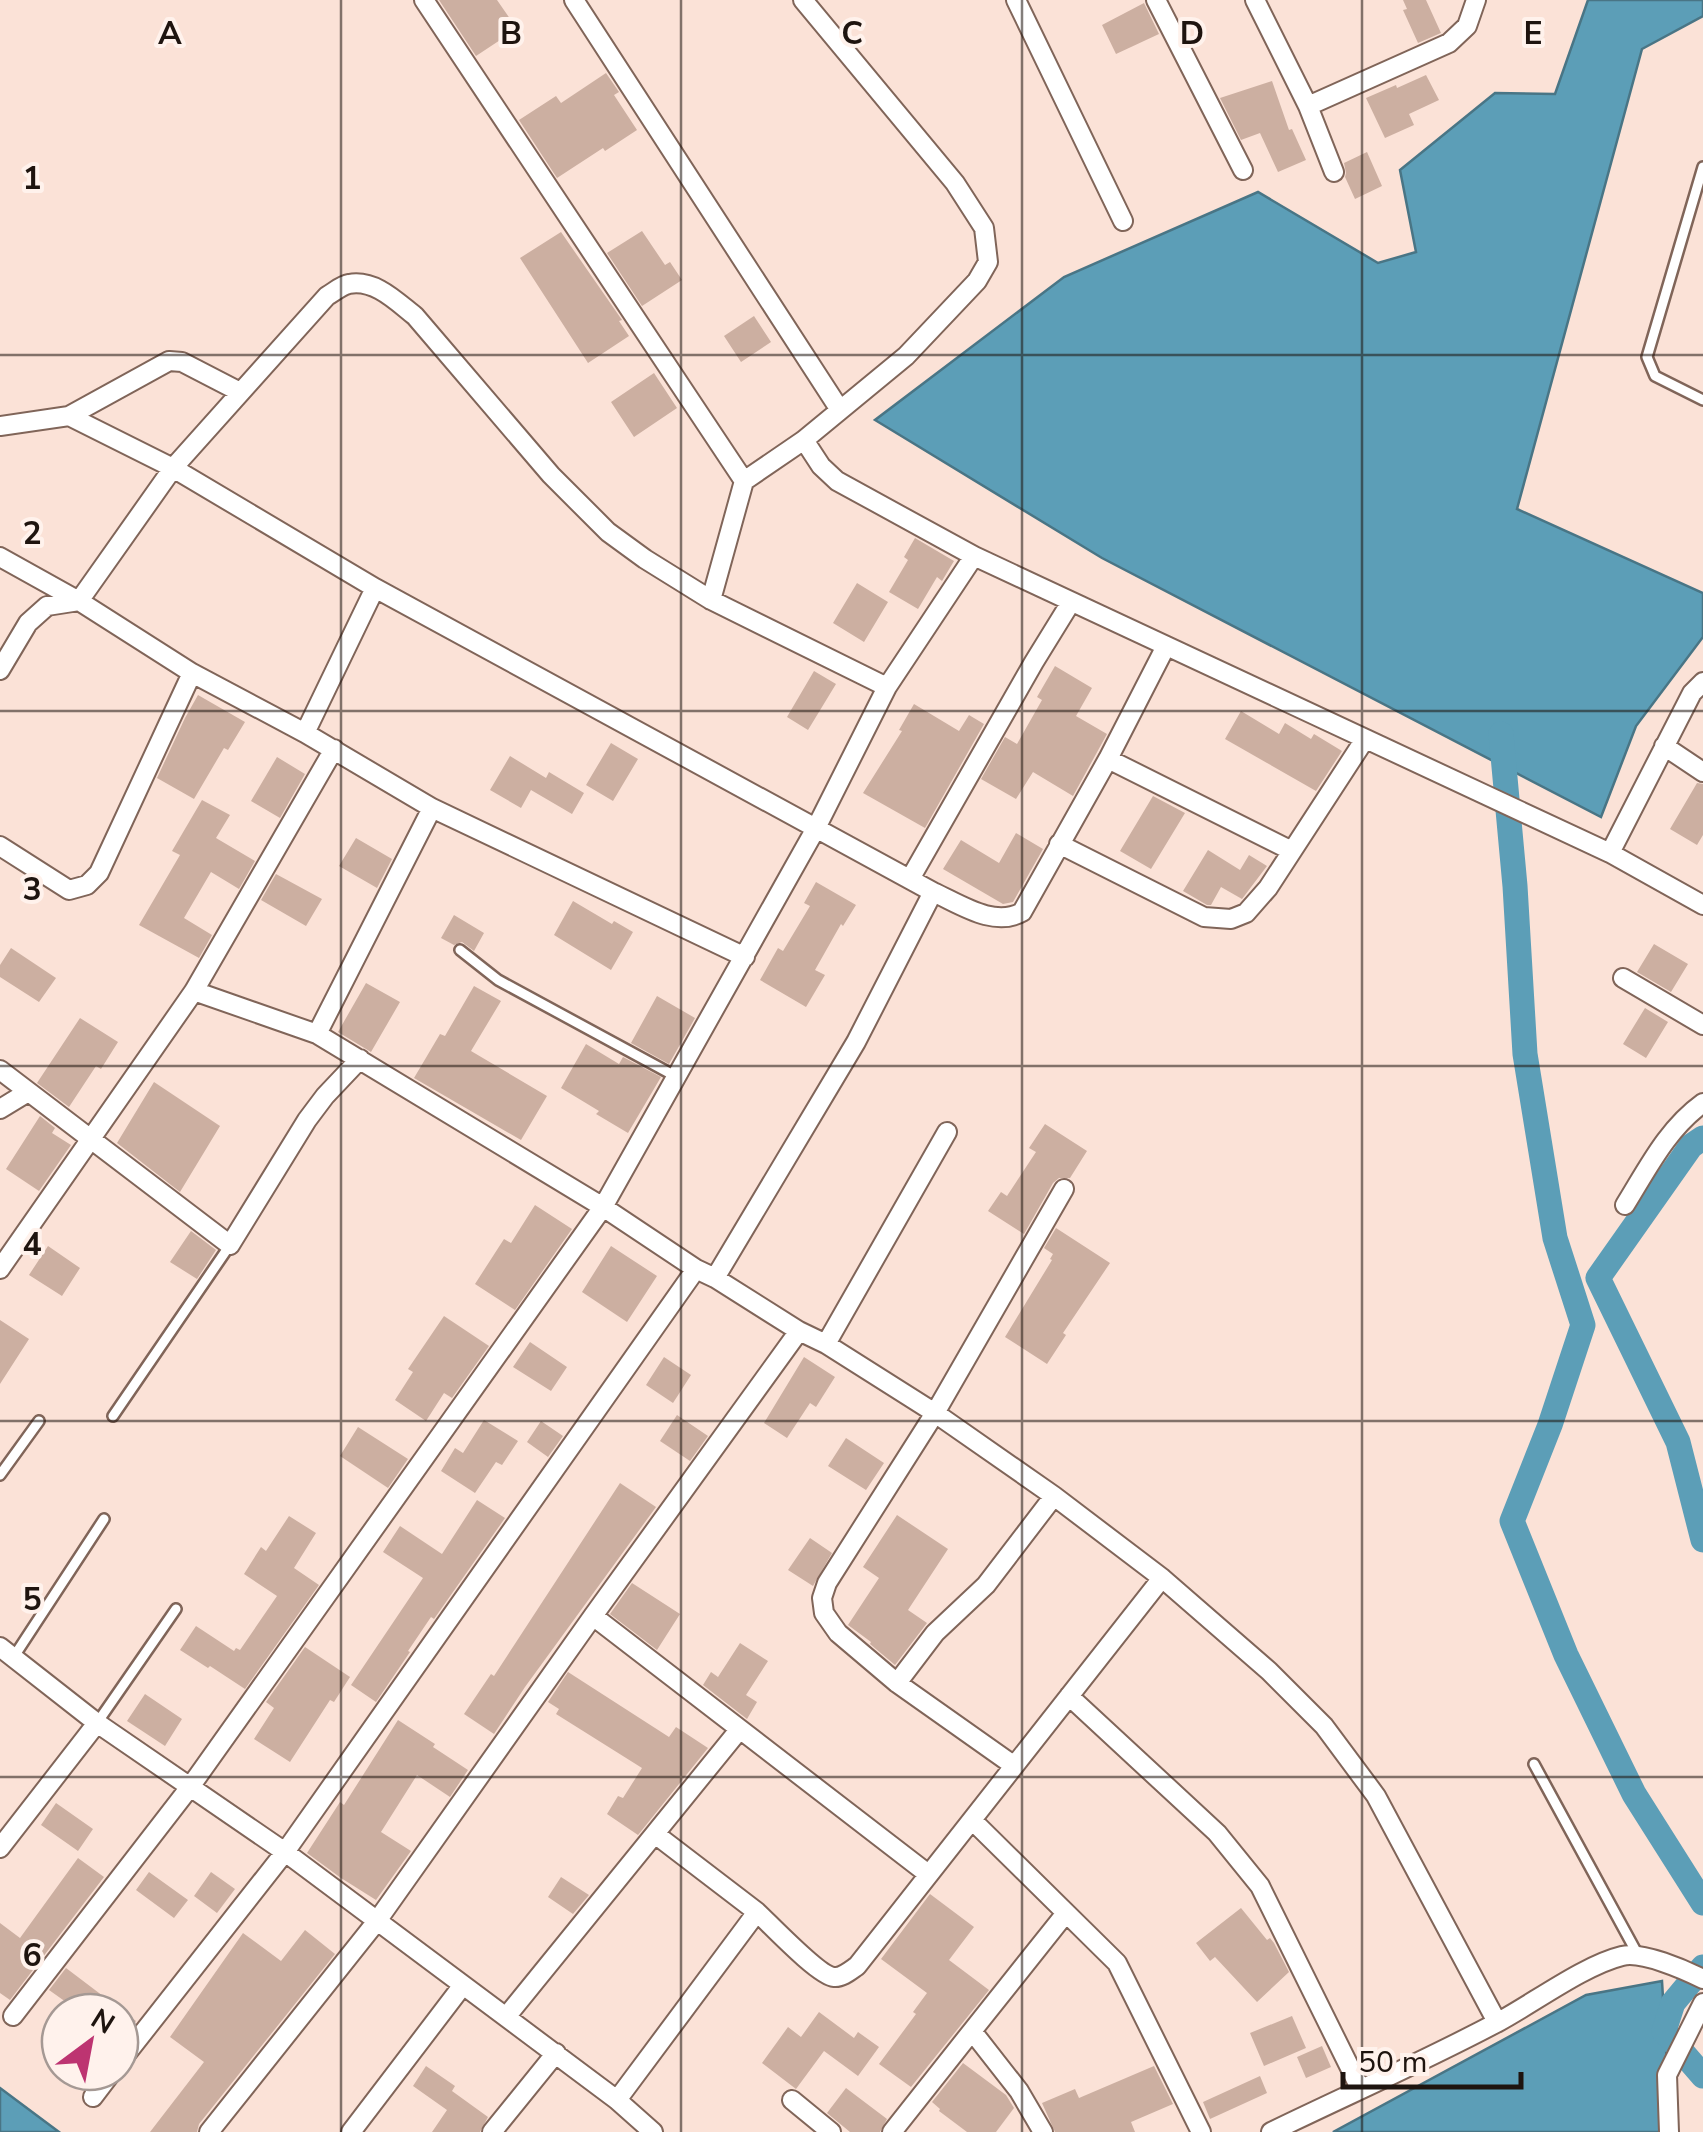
<svg xmlns="http://www.w3.org/2000/svg" width="1703" height="2132" font-family="'Nunito Sans',sans-serif">
<style>
.water{fill:#5c9eb7;stroke:#497585;stroke-width:2.5}
.lines{fill:none;stroke-linecap:round;stroke-linejoin:round}
.canal{stroke:#5c9eb7;stroke-width:25}
.building{fill:#ccafa1}
.service-casing{stroke:#806559;stroke-width:14}
.minor-casing{stroke:#806559;stroke-width:22}
.service{stroke:#fff;stroke-width:9}
.minor{stroke:#fff;stroke-width:18}
.grid{fill:none;stroke:#1e140f;stroke-width:2.5;stroke-opacity:0.55}
.grid-label{font-size:32px;text-anchor:middle;font-weight:bold;fill:#1e140f;stroke:#fff2ec;stroke-width:8;stroke-linejoin:round;paint-order:stroke}
</style>
<rect width="100%" height="100%" fill="#fbe2d7"/>
<path class="water" d="M1588 0H1703V16L1642 49 1517 509 1703 593V637L1636 726 1601 817 1102 558 875 420 1064 277 1258 192 1378 263 1416 252 1400 170 1495 93 1555 94Z
M1662 1981 1671 2132H1333L1586 1995Z
M0 2088 59 2132H0Z"/>
<g class="lines">
<path class="canal" d="M1501 734 1515 886 1525 1054 1555 1238 1583 1325 1550 1425 1512 1521 1566 1655 1634 1794 1703 1903
M1703 1138 1691 1146 1598 1278 1678 1442 1703 1540
M1703 1967 1673 2003 1664 2031 1703 2076"/>
</g>
<path class="building" d="M439 0H497L517 29 476 56Z
M1403 0H1426L1441 33 1418 43 1403 10 1407 9Z
M1144 3 1159 34 1116 54 1102 25Z
M606 73 619 92 614 95 637 130 605 151 603 148 557 178 519 120 556 96 561 103Z
M1426 75 1439 100 1409 114 1414 125 1385 138 1366 98 1396 85 1397 88Z
M1272 81 1289 130 1292 129 1306 160 1278 172 1260 133 1241 140 1220 98Z
M1367 152 1382 186 1355 199 1345 177 1346 173 1344 163Z
M642 231 665 265 670 262 682 280 642 306 607 253Z
M561 232 622 320 619 321 629 336 588 363 520 258Z
M754 316 771 342 741 362 724 336Z
M654 373 677 408 634 437 611 402Z
M915 538 954 561 942 581 937 577 918 609 889 592 908 560 904 557Z
M857 583 888 602 864 642 833 623Z
M1055 666 1092 688 1076 716 1107 734 1073 796 1033 772 1016 799 981 779 1005 737 1017 744 1042 700 1037 697Z
M814 671 836 684 808 730 787 717Z
M198 695 245 722 228 750 224 748 194 799 157 778 185 718Z
M914 704 959 731 969 715 984 724 925 828 863 793 902 731 899 730Z
M1241 711 1279 734 1285 723 1311 739 1314 734 1342 751 1316 791 1225 739Z
M611 743 638 759 613 801 586 785Z
M510 756 546 778 549 772 584 793 572 814 531 790 521 808 490 790Z
M277 757 305 774 280 818 251 801Z
M1697 783 1703 784V835L1697 845 1670 829Z
M1153 796 1185 813 1151 869 1120 851Z
M202 800 230 815 216 838 255 861 239 889 211 872 184 918 212 935 199 958 139 925 180 855 172 851Z
M1016 833 1043 849 1013 902 1003 904 943 869 961 840 999 863Z
M356 838 392 859 377 888 339 866Z
M1208 850 1240 870 1249 855 1267 866 1242 899 1221 887 1211 905H1207L1183 891Z
M276 874 322 899 306 926 261 900Z
M816 882 856 905 843 926 841 924 815 970 825 975 806 1007 760 980 778 948 783 951 810 906 804 903Z
M573 901 612 924 614 921 633 932 611 970 554 935Z
M454 915 484 933 474 951 462 942 454 945 441 938Z
M1654 944 1688 964 1671 992 1637 972Z
M11 948 56 978 39 1002 0 977V965Z
M366 983 400 1002 371 1052 338 1032Z
M474 986 501 1001 471 1051 547 1096 521 1140 414 1078 440 1034 445 1036Z
M657 996 695 1018 669 1064 631 1043Z
M1645 1008 1668 1022 1646 1058 1623 1044Z
M80 1018 118 1042 101 1069 96 1066 69 1107 37 1083Z
M586 1044 619 1064 623 1057 661 1077 628 1133 596 1114 599 1111 561 1088Z
M154 1082 220 1126 180 1192 117 1143Z
M40 1116 55 1128 52 1133 71 1145 39 1191 6 1169Z
M1045 1124 1087 1151 1070 1178H1059L1053 1183 1024 1234 988 1211 1001 1192 1007 1196 1036 1152 1029 1148Z
M535 1205 572 1229 515 1310 475 1284 504 1239 511 1243Z
M1056 1228 1110 1263 1063 1333 1066 1335 1047 1364 1005 1337 1052 1260 1050 1259 1053 1254 1044 1248Z
M191 1231 216 1250 197 1279 170 1262Z
M48 1246 80 1268 62 1296 29 1275Z
M611 1246 657 1276 627 1322 582 1292Z
M444 1316 489 1346 452 1398 444 1393 426 1421 395 1400 413 1372 408 1369Z
M0 1320 29 1339 0 1384Z
M530 1342 567 1367 551 1391 513 1367Z
M664 1357 691 1375 673 1403 646 1385Z
M804 1357 835 1377 816 1407 810 1403 787 1438 764 1423Z
M677 1415 708 1436 690 1461 660 1441Z
M484 1420 518 1441 502 1465 496 1462 475 1493 441 1471 455 1448 463 1453Z
M541 1421 563 1436 548 1457 527 1442Z
M358 1427 408 1459 388 1488 340 1456Z
M846 1438 884 1463 866 1490 828 1466Z
M620 1483 656 1507 525 1687 494 1734 464 1714 491 1674 494 1676Z
M477 1500 505 1518 434 1619 431 1617 408 1651 410 1652 376 1702 351 1685 423 1578 383 1552 400 1526 442 1554Z
M897 1515 948 1549 908 1610 927 1623 895 1665 870 1644 871 1642 848 1625 879 1578 863 1567Z
M289 1516 316 1533 294 1568 319 1585 245 1689 210 1666 208 1668 180 1650 196 1626 234 1651 236 1648 240 1650 277 1596 244 1574 261 1547 266 1551Z
M810 1538 832 1553 813 1586 788 1570Z
M632 1583 680 1614 657 1650 610 1614Z
M740 1643 768 1661 746 1695 757 1702 747 1719 703 1685 711 1672 718 1677Z
M305 1647 350 1677 334 1702 330 1700 290 1762 254 1739 274 1708 266 1702Z
M568 1672 669 1737 676 1727 708 1748 638 1835 607 1814 618 1796 623 1798 642 1768 556 1714 559 1709 548 1702Z
M145 1694 182 1719 165 1746 127 1721Z
M398 1720 435 1744 433 1747 468 1770 450 1797 417 1775 381 1832 411 1851 376 1900 341 1878 307 1853 340 1802 344 1805Z
M56 1803 93 1829 78 1851 41 1825Z
M78 1858 104 1877 10 2000 0 1993V1923L20 1938Z
M149 1872 188 1900 174 1918 136 1890Z
M211 1872 235 1889 217 1913 194 1896Z
M561 1877 589 1895 573 1914 548 1897Z
M930 1894 974 1927 949 1960 989 1990 911 2087 879 2064 916 2014 913 2012 927 1993 881 1959Z
M1241 1908 1267 1940 1270 1938 1274 1943 1289 1972 1257 2002 1215 1957 1210 1961 1196 1943Z
M305 1930 335 1954 199 2124 197 2132H150L204 2062 170 2037 243 1933 281 1961Z
M66 1968 136 2021 120 2042V2012H80L49 1990Z
M819 2012 854 2038 858 2032 879 2047 858 2076 824 2051 796 2089 762 2063 788 2027 801 2037Z
M1292 2016 1306 2048 1264 2066 1250 2033Z
M1322 2046 1331 2067 1306 2078 1297 2057Z
M963 2063 1006 2095 1014 2108 996 2132H967L939 2111 940 2109 932 2102Z
M426 2066 455 2086 452 2091 488 2117 480 2132H432L447 2110 413 2086Z
M1154 2066 1173 2104 1131 2122 1135 2132H1055L1042 2103 1075 2089 1079 2098Z
M1260 2076 1267 2093 1210 2119 1203 2102Z
M846 2088 887 2119 880 2132H850L827 2113Z"/>
<g class="lines">
<g class="service-casing">
<path id="service" d="M1703 167 1647 357 1655 376 1703 400
M460 950 498 980 675 1076
M113 1416 230 1245
M0 1475 39 1421
M13 1658 104 1519
M97 1723 176 1609
M1534 1764 1638 1955"/>
</g>
<g class="minor-casing">
<path id="minor" d="M424 0 744 481
M574 0 840 410
M1016 0 1123 221
M1156 0 1243 170
M1255 0 1308 106 1334 172
M1308 106 1449 43 1467 26 1476 0
M69 416 173 468 375 588
M0 426 69 416 169 361 182 362 240 392
M804 440 821 466 837 481 974 556
M0 557 79 601 192 673
M711 600 744 481 804 440 906 356 977 281 988 262 984 228 955 183 803 0
M0 670 28 623 47 606 79 601 173 468 327 296C334 292 342 285 349 284 375 279 397 302 415 316L551 475 608 532 645 559 711 600 887 687
M1664 746 1703 772
M1108 759 1292 851
M432 808 317 1034 603 1207 696 1269 715 1278 799 1331 826 1344 935 1413 1054 1496 1162 1578 1269 1671 1324 1726 1376 1796 1497 2022
M1059 844 1204 917 1231 919 1246 913 1268 888 1365 739
M0 846 69 890 87 885 99 873 192 673 305 733
M1610 853 1692 693 1703 682
M910 879 1034 662 1071 602
M933 892C960 904 994 928 1022 912L1108 759 1166 646
M1623 978 1703 1025
M194 991 317 1034
M0 1070 230 1245 307 1120 325 1096 360 1059
M0 1109 28 1092
M1625 1205C1648 1168 1667 1129 1703 1103
M0 1269 194 991 334 749
M715 1278 856 1042 933 892 375 588 305 733 432 808 745 957
M826 1344 947 1132
M593 1616 928 1874
M0 1647 97 1723 285 1852 617 2100 653 2132
M897 1683 935 1633 986 1585 1054 1496
M1069 1696 1217 1833 1260 1886 1360 2088
M1013 1765 897 1683 838 1633 824 1613 822 1598 827 1583 935 1413 1064 1189
M972 1820 1117 1963 1201 2132
M655 1834 757 1912
M0 1848 97 1723
M13 2016 190 1787 603 1207 815 830 887 687 974 556 1610 853 1703 905
M506 2017 739 1730
M120 2062 285 1852 696 1269
M93 2097 112 2072
M617 2100 757 1912C771 1925 819 1976 834 1977 842 1978 851 1970 857 1966L1162 1578
M792 2100 831 2132
M209 2132 377 1921 593 1616 799 1331
M351 2132 463 1985
M492 2132 556 2053
M892 2132 972 2031
M1043 2132 1019 2091 972 2031 1066 1913
M1271 2132C1347 2095 1425 2061 1500 2021 1535 2002 1585 1965 1622 1956 1642 1951 1685 1970 1703 1979
M1669 2132 1667 2075 1703 2003"/>
</g>
<use href="#service" class="service"/>
<use href="#minor" class="minor"/>
</g>
<path class="grid" d="M341 0V2132M681 0V2132M1022 0V2132M1362 0V2132M0 355H1703M0 711H1703M0 1066H1703M0 1421H1703M0 1777H1703"/>
<g class="grid-label">
<text x="170" y="44">A</text>
<text x="511" y="44">B</text>
<text x="852" y="44">C</text>
<text x="1192" y="44">D</text>
<text x="1533" y="44">E</text>
<text x="32" y="189">1</text>
<text x="32" y="544">2</text>
<text x="32" y="900">3</text>
<text x="32" y="1255">4</text>
<text x="32" y="1610">5</text>
<text x="32" y="1966">6</text>
</g>
<g transform="translate(90 2042) rotate(32)"><circle r="48" fill="#fff2ec" stroke="#a59994" stroke-width="2.5"/>
<path d="M0-8L18 38L0 25L-18 38Z" fill="#bd3471"/>
<text y="-15" font-size="28" font-weight="bold" text-anchor="middle" fill="#1e140f">N</text>
</g>
<path d="M1343 2072v15h178v-15" fill="none" stroke="#1e140f" stroke-width="5"/>
<text x="1358" y="2072" font-size="30" fill="#1e140f" stroke="#fff2ec" stroke-width="8" paint-order="stroke">50 m</text>
</svg>
